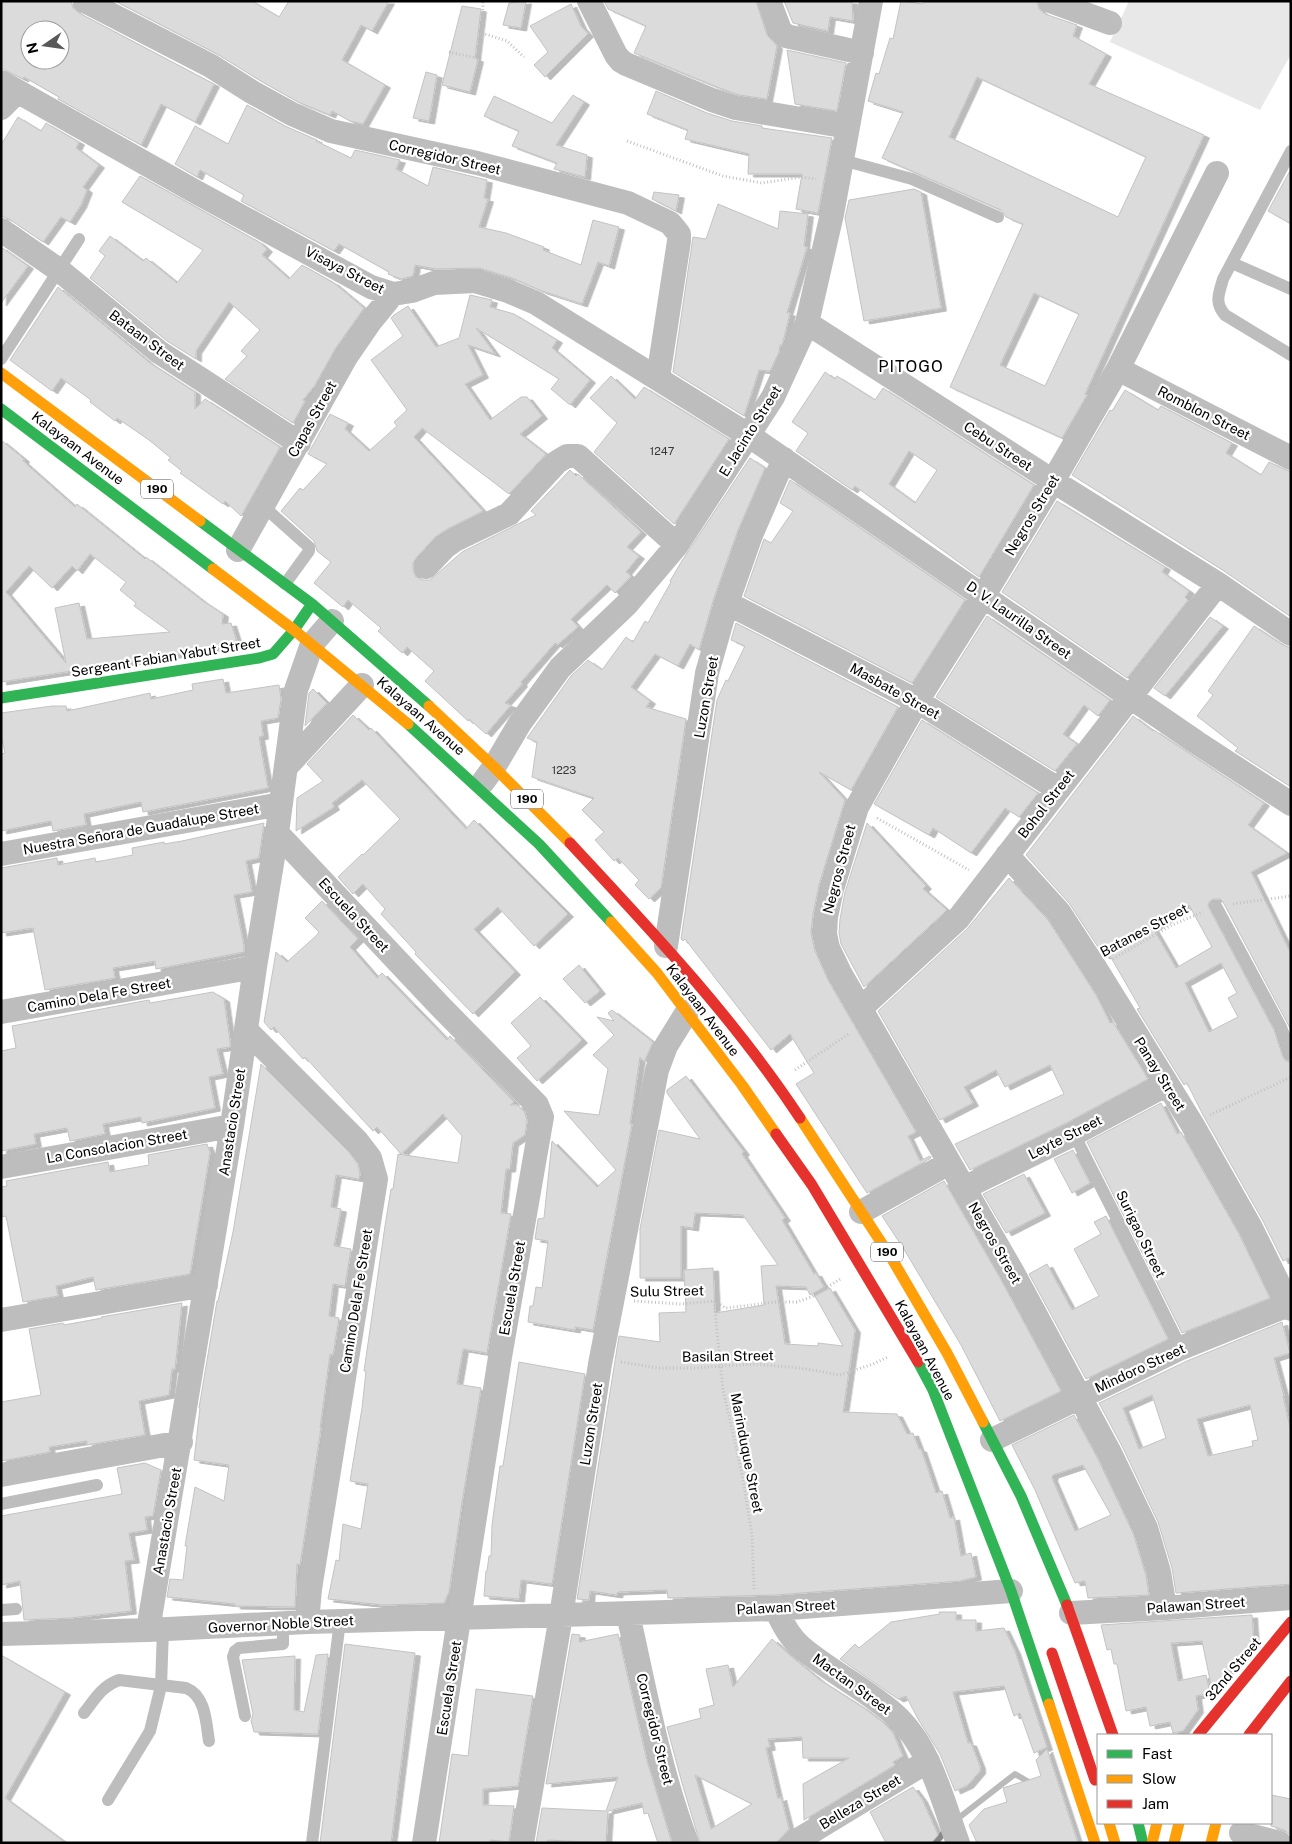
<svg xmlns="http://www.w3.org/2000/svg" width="1292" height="1844" font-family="'Public Sans',sans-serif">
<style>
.green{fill:#e8e8e8}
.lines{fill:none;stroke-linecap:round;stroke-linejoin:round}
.stream{stroke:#bababa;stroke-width:6}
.building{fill:#dbdbdb;stroke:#c3c3c3;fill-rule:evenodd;filter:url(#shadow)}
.path{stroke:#c2c2c2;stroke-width:3;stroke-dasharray:1 2.5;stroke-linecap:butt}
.lane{stroke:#bdbdbd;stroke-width:12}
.street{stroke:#bdbdbd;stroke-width:24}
.fast{stroke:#30b455;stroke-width:11}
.slow{stroke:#ff9f0a;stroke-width:11}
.jam{stroke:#e5322d;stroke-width:11}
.labels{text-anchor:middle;stroke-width:4.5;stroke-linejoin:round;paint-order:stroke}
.number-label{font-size:11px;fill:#373737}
.shield{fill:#fff;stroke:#4c4c4c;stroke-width:1}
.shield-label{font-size:12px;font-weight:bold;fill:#000}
.street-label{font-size:14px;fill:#000;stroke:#fff}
.quarter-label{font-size:16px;letter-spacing:1px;fill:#000;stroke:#fff}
</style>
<defs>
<filter id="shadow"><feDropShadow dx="5.5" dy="3" stdDeviation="0" flood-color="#0004"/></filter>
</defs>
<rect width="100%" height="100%" fill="#fff"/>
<path class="green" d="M1129 1H1291V54L1260 110 1110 42Z"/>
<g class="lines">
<path class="stream" d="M956 1820 1015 1774 1032 1784
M935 1843 947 1829"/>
</g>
<path class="building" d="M1 1H71L73 8 79 13 214 84 195 122 161 104 141 145 58 99 59 97 24 77 23 79 1 68ZM30 30H60V60H30Z
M115 1H252L279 17 289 1H389L372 31 361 25 342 60 385 85 363 124 350 121 332 111 330 115 298 102 259 80 217 54Z
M526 1 521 28 503 25 509 3Z
M604 1H756L767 35 777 46 767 99 739 95 717 87 634 53 646 26 608 9Z
M784 1H852L853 21 830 17 828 31 793 23Z
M901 1 923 4 924 1H1037L1039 9 1045 14 1077 25 1073 36 1106 54 1089 84 1204 135 1085 394 1087 395 1062 438 950 387 1023 224 1006 217 1001 210 882 158 903 112 868 101 876 73 879 74 890 38 893 39ZM977 77 1146 157 1118 217 949 137ZM1034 293 1079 314 1045 386 1000 365Z
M571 4 581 26 588 34 545 77 534 65 548 52 530 26Z
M462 6 481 9 475 58 478 59 470 92 442 85Z
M787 50 846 63 837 111 795 104Z
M426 72 437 75 429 121 413 118Z
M656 91 707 113 732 121 762 126V128L832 138 818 213 796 209 802 174H748L749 154 685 139 688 130 647 114Z
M573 95 584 102 556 145 587 155 585 177 554 169 557 163 512 146 519 131 484 116 494 96 552 123Z
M247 105 285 126 317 140 316 141 351 158 355 150 400 160 396 169 428 186 433 167 487 180 484 198 488 199 479 227 506 233 544 247 543 250 581 265 593 220 619 227 609 266 598 262 582 304 542 291 512 278 479 268 435 269 415 265 413 276 401 279 388 274 389 272 339 244 334 251 241 201 244 195 200 170 197 177 175 164 195 126 228 144Z
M18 117 41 131 46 123 79 142 76 148 99 165 83 187 87 190 81 205 70 222 61 217 43 242 9 219 1 216V145Z
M1291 169V224L1268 211Z
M140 176 259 242 267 249 262 255 289 279 302 265 334 283 364 308 335 349 315 385 303 400 305 401 293 423 225 379 247 356 241 351 260 330 229 302 196 351V359L167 341 90 278 105 256 99 251 110 236 143 261 146 258 177 283 203 250 122 202Z
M914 189 921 192 941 308 864 321 845 218 849 200Z
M654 192 679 195 676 211 652 199Z
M718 204 778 229 780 211 808 214 804 246 807 247 787 313H790L783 342 782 345H780L779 352 770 371 759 370 744 416 673 372 693 237 706 239Z
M1 247 28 266 1 303Z
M58 287 150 363 195 392V409L205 399 280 447 241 516 225 501 223 504 180 473 182 471 168 460 171 458 149 440 117 418 115 421 90 402 91 400 61 378 52 391 10 360Z
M470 295 492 300 490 307 514 314 557 340 552 348 590 380 570 405 551 389 559 379 476 328 495 354 468 345 483 375 465 384 490 420 521 397H527L542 416 520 434 546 454 509 494 422 428 414 437 483 511 449 528 435 537 416 558 413 563V570L416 577 423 580H430L462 552 536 515 531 511 570 470 576 476 578 474 641 532 627 547 639 556 626 572 631 576 615 593 607 585 571 619 578 627 557 645 555 643 521 682 522 684 505 703 511 705 486 734 469 719 468 721 425 681 434 671 407 647 402 653 378 631 381 628 348 600 343 607 314 583 331 562 317 551 314 541 281 511 300 488 303 490 327 464 308 454 330 414 348 423 345 429 369 451 397 426 394 422 407 410 371 360 403 336 391 318 394 315 408 306 436 347 459 338Z
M825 372 835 379 837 376 875 400 883 388 1034 485 979 577 855 486 852 490 796 451 808 433 792 422ZM909 451 937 470 915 503 889 484Z
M611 376 635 399 644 387 729 439 674 524 594 452 617 423 590 398Z
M1125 390 1158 410 1161 406 1232 443 1226 453 1261 475 1269 462 1291 472V617L1224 571 1072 475 1110 410 1112 411Z
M1 440 24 459 23 461 75 507 77 504 145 559 146 557 203 601 223 614 222 624 231 623 238 645 1 682ZM90 554 126 582 120 590 136 603 134 606 170 632 87 639 79 603 55 608 66 663 6 592 29 566 52 588 72 566 77 571Z
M750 458 765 468 738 530 714 598 699 650 690 644 678 666 655 654 631 687 650 701 646 707 686 719 661 888 649 899 635 885 639 880 618 858 614 861 595 840 604 832 582 810 594 798 532 777 537 742 527 738 571 676 588 660 602 670 626 637 633 642 645 621 648 623 671 582 670 581 683 559Z
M790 480 965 600 912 683 744 596 764 539 771 543 793 511 780 503Z
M1057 501 1165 567 1162 572 1189 591 1185 597 1188 600 1127 678 1002 592Z
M987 616 1110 700 1098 716 1084 705 1063 734 1077 744 1055 771 936 697Z
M1210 617 1223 626 1165 696 1154 688Z
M736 623 898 707 851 790 819 772 845 800 819 885 813 914 811 933 815 951 828 980 916 1132 908 1136 920 1161 930 1156 931 1158 867 1193 796 1084 814 1073 790 1034 771 1050 685 939 683 941 681 939 717 700 726 680 728 681 745 646 731 640Z
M1254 626 1283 645 1291 648V787L1235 751 1238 748 1197 716 1213 695 1208 691Z
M223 679 226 693 279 685 281 699 278 718 261 721 263 736 259 737 268 788 143 812 141 802 84 814 86 825 53 831 51 821 1 831V754L5 753 1 735V713L52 706H66L67 711 150 693 151 699 193 690 192 684Z
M313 689 327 703 305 726 309 693Z
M353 715 369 730 371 728 466 829 474 820 568 914 534 946 498 907 474 929 515 972 473 1014 415 954 416 952 381 914 385 909 363 884 353 894 338 877 362 854 363 855 400 819 362 780 332 803 334 807 296 831 297 798 323 781 307 764Z
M1133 716 1153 731 1154 730 1264 803 1248 825 1287 853 1251 872 1291 954V1030L1223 902 1220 899H1213L1209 902 1208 906 1274 1030 1283 1057 1286 1061 1291 1062V1257L1283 1261 1263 1221 1203 1115 1187 1083 1184 1085 1137 1009 1140 1008 1109 954 1104 956 1069 903 1026 855ZM1189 905 1212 947 1176 968 1153 928ZM1221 963 1237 993 1228 998 1238 1017 1209 1032 1185 983Z
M922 720 1038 793 1019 817 1005 808 971 853 933 828 929 835 874 804Z
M264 823 259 858 246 861 252 892 234 895 244 946V952L156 969 155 961 113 968 115 978 45 990 33 928 1 933V868L57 858 58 865 95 858 96 862 133 855 132 848 164 842V844L182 841Z
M867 823 926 886 923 889 947 910 864 987 841 944 839 933 840 919 845 892Z
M1009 878 1048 920 1096 995 1110 1023 1113 1022 1148 1079 1068 1122 970 1170 955 1144 1064 1094 1050 1065 1005 1087 996 1070 964 1087 973 1103 940 1120 878 1011 967 929Z
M322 901 358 939 350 947 377 978 382 973 447 1040 450 1036 514 1102 510 1105H518L525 1113 527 1121 525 1135 513 1143 510 1169H506L501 1213 511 1214 487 1353 463 1349 457 1384 481 1388 462 1502 449 1592 444 1603 383 1605 328 1599 336 1560 339 1561 343 1524 361 1529 368 1484 350 1481 362 1408 366 1371H364L385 1226 391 1189H393L398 1154 458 1163 462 1136 443 1114 401 1154 377 1127 373 1131 305 1057 303 1059 274 1027 271 1030 264 1022 276 952 287 962 317 935 319 932 305 918Z
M579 965 600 991 585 1003 563 979Z
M213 992 224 999 230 1041V1047L217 1049 223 1074 209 1077 215 1108 142 1123 141 1117 103 1124 105 1134 70 1141 67 1128 34 1134 36 1144 1 1151V1051L16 1048 12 1026 149 1000 150 1003Z
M540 997 582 1040 537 1081 517 1058 531 1046 511 1023Z
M612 1010 653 1042 644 1062 640 1057 630 1124H632L593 1330 575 1327V1330L528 1322 530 1306H533L536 1287 542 1288 548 1241 535 1239 538 1219 544 1218 552 1141 597 1187 616 1170 564 1111 599 1115 608 1069 593 1055 614 1035 597 1017 614 1021 608 1013Z
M261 1064 347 1150 358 1164 360 1174 359 1179 336 1175 331 1207 341 1209 334 1246 351 1249 345 1286 333 1284 329 1316 339 1318 333 1355 330 1354 320 1428H321L300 1565 297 1564 295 1607 235 1606V1604L167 1597 170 1579 183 1580 187 1546H185L195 1487 224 1501 229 1465 194 1460 200 1408H199L217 1301H218L233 1232Z
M686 1076 744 1152 742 1154 785 1218 782 1220 814 1274 816 1273 824 1287 810 1295 806 1287 776 1286 785 1344 818 1346V1343L843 1346 815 1296 830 1288 855 1330 843 1412 897 1414 907 1434 913 1433 919 1449H921L936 1493 942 1491 950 1518 954 1517 961 1556 971 1553 976 1577 960 1581 775 1595 668 1598 667 1590 618 1592 617 1595 590 1591 589 1600 577 1599 619 1336 660 1342 659 1313 686 1312 684 1270 713 1268 715 1313 764 1305 761 1266 778 1265 743 1215 695 1213 693 1228 681 1226V1278H640V1229L659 1130 700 1139 667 1093V1090Z
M1161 1103 1177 1134 1181 1132 1239 1234 1270 1298 1182 1333 1087 1142Z
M207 1144 210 1152 190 1274 96 1290 93 1277 56 1286 58 1296 23 1302 6 1216 1 1217V1187L7 1186 6 1181 108 1162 110 1172 149 1165 148 1155Z
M1073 1150 1090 1183 1072 1193 1054 1159Z
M1024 1174 1045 1213 1006 1233 983 1194Z
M944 1181 1000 1278 1061 1391 1000 1421 961 1345 905 1251 882 1216Z
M1106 1216 1168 1339 1086 1379 1029 1274 1047 1264 1072 1310 1099 1296 1074 1249 1101 1234 1094 1222Z
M182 1303 175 1369H172L169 1395 139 1401 145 1435 87 1445V1441L49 1447 50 1452 1 1461V1402L41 1395 29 1329 63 1323 64 1325 102 1318 101 1317Z
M1282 1322 1290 1353 1274 1358 1284 1396H1283L1291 1432V1584L1176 1593 1172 1568 1158 1522 1122 1446 1099 1403 1187 1361ZM1152 1395 1166 1438 1139 1449 1123 1408ZM1250 1405 1258 1440 1252 1441 1253 1446 1208 1456 1197 1419Z
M519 1362 585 1374 552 1584 521 1580 519 1599 484 1596 486 1571H487L489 1556H491L492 1525 500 1466H503Z
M1074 1415 1098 1459 1133 1533 1146 1575 1149 1595 1088 1598 1085 1581 1075 1583 1035 1490 1012 1445ZM1083 1465 1111 1515 1075 1531 1052 1478 1053 1475Z
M145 1463 161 1470 153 1516 145 1517 147 1530 129 1533 134 1560 125 1561 131 1611 70 1618 24 1620 20 1581 1 1585V1516L122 1494 117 1468Z
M939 1612H956V1620H976V1631L1004 1628 1015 1651 1047 1747 1034 1753 1020 1713 1014 1716 1004 1686 953 1692 968 1743H971L980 1766V1771L968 1785 955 1791 940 1754 918 1719 906 1696 898 1699 840 1659 855 1644 859 1648 891 1622 940 1614Z
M1252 1615 1254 1643 1231 1670 1227 1671V1675L1220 1684 1211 1685 1202 1641 1171 1643 1178 1681 1206 1675 1210 1693 1196 1696 1198 1710 1183 1731 1173 1733 1170 1722 1150 1726 1146 1707 1126 1711 1117 1664H1114L1111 1649 1107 1650 1101 1625Z
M572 1634 580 1635 579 1642 618 1634 647 1761 672 1843H658L648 1813 644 1814 642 1803 608 1811 606 1843 548 1840 547 1843H536L542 1808 606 1811 618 1777 546 1784Z
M772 1639 792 1657 820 1680 864 1708 885 1724 893 1733 903 1756 893 1762 895 1765 804 1820 803 1784 849 1758H803L802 1737 768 1739 770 1747 766 1748 778 1799 781 1797 789 1829 776 1843H700L682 1783 667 1727 701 1718 699 1709 714 1705 706 1669 728 1665 733 1687ZM695 1775 752 1804 711 1829Z
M345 1644 415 1653 391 1843H320Z
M328 1654 318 1734 254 1732 251 1721 253 1714 242 1660 295 1656 294 1710 304 1712 316 1655Z
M1 1655 65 1692 5 1798 66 1843H1Z
M476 1689 533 1696 518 1786 483 1789V1805L514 1806 509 1842 490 1840V1843H439L452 1754 468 1756Z
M1047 1749 1078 1843H977L969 1825 984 1809 1007 1802 1003 1788 1041 1776 1036 1760Z
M913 1787 922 1799 938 1835 931 1843H886L870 1812Z
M1271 1795 1291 1799V1835L1284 1830 1271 1826Z"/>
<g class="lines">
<path class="path" d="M482 33 507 41 524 57
M449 52 477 58 482 33 483 1
M627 141 723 176 762 183 801 177 816 179
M877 818 969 870
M1233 904 1291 896
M1113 959 1172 925 1203 912
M795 1070 850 1033
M1210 1115 1291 1077
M634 1301 681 1304 714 1301 726 1308 776 1302H797L811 1297 842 1278
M714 1301 723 1390 742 1474 752 1536 754 1589
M621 1362 657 1368H694L754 1364 800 1368 840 1375 873 1364 888 1357"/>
<path class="lane" d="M1291 151 1223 279C1219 294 1214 302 1225 315L1291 355
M842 160 912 179 998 217
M1232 263 1291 289
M1 359 79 239
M263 506 309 547V551L285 584
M1216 906 1281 1027 1291 1054
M1074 1134 1112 1209 1181 1348
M1 1504 97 1485
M1 1610 16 1609
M84 1713C95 1699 102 1686 119 1680L186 1688C206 1696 206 1723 209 1741
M245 1716 233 1657 235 1651 239 1648 283 1644V1623
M108 1800 150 1731 161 1686 163 1629
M312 1843 340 1621"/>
<path class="street" d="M85 1 211 66 252 92 292 114 331 131 477 163 628 203 670 223 679 234V241L658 378
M589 1 616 55 621 61 626 64 712 100 736 108 848 127
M769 1 780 30 786 36 862 53
M1050 1 1110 23
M1 82 196 192 371 287 393 294 412 291 434 283 475 281 508 291 536 303 748 435 1196 742 1291 804
M1 108 17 92
M1 230 59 270 159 352 299 443
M807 323 1053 481 1218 584 1291 634
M1118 369 1291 458
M238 550 346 357 370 322 393 294
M426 567 445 547 455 540 509 514 557 462 567 456H578L677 545
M727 603 917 701 1058 789
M286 767 362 685
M483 782 494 767 520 723 560 668 627 604 677 545 773 397 807 323 832 214 871 1
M277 833 438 1004 537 1105 542 1117 500 1357 424 1843
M1 854 281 804
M1007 855 1059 912 1096 969 1192 1124 1251 1228 1291 1309
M666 946 707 673 727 603 751 535 784 459
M860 1009 958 919 1218 584
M1 1012 255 967
M246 1030 357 1141 370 1158 376 1179 310 1589 307 1622
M1 1167 232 1126
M964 1188 1074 1134 1166 1085
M861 1212 949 1163
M1 1320 206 1285
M992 1440 1181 1348 1291 1304
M1 1475 181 1442
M1165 1608 1159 1572 1146 1528 1110 1453 1012 1271 840 973 828 948 825 934 826 917 832 889 857 807 917 701 984 595 1053 481 1118 369 1217 173
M776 1609C782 1623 789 1637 801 1647 829 1671 866 1689 894 1714 930 1746 942 1799 958 1843
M1071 1613 1165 1608 1291 1598
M628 1614C645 1690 659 1769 687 1843
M148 1630 232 1126 255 967 277 833 296 690 312 644 332 621
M1 1634 148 1630 307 1622 776 1609 1011 1591
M1241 1833 1280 1843
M522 1843 561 1616 600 1364 657 1070 666 1046 687 1012
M793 1843 928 1761"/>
<path class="fast" d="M1 409 213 569
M200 521 312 604 429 706
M1 698 259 658 273 654 294 630 312 604
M408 724 539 844 611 922
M918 1362 933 1390 1011 1591 1049 1704
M983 1422 1021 1496 1067 1605
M1138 1823 1143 1843"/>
<path class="slow" d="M1 373 200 521
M213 569 294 630 408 724
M429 706 494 767 570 843
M611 922 657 973 742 1085 776 1134
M800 1118 892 1259 947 1353 983 1422
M1049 1704 1095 1843
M1109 1823 1115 1843
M1152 1843 1157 1823
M1174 1843 1179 1823
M1211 1843 1216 1823"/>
<path class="jam" d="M570 843C652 931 734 1018 800 1118
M776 1134 812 1185 918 1362
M1067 1605 1113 1735
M1052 1653 1095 1780
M1198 1735 1291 1622
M1249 1735 1291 1681"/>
</g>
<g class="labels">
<g class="number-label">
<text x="662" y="455">1247</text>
<text x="564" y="774">1223</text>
</g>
<g class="shield">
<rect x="141" y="479.5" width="32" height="19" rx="4"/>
<rect x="511" y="789.5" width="32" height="19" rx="4"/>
<rect x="871" y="1242.5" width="32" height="19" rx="4"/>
</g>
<g class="shield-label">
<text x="157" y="493">190</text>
<text x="527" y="803">190</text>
<text x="887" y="1256">190</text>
</g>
<g class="street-label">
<text transform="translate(445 157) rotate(13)" y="5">Corregidor Street</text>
<text transform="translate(345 270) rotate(27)" y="5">Visaya Street</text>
<text transform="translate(147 340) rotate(37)" y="5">Bataan Street</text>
<text transform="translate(1204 413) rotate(27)" y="5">Romblon Street</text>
<text transform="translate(312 419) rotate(-61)" y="5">Capas Street</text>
<text transform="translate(750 431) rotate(-58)" y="5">E. Jacinto Street</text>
<text transform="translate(998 446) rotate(33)" y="5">Cebu Street</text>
<text transform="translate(78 448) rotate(37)" y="5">Kalayaan Avenue</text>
<text transform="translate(1032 515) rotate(-59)" y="5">Negros Street</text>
<text transform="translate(1019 620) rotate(35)" y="5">D. V. Laurilla Street</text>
<text transform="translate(166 657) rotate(-9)" y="5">Sergeant Fabian Yabut Street</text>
<text transform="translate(895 691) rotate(29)" y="5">Masbate Street</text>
<text transform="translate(706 697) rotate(-80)" y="5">Luzon Street</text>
<text transform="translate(421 716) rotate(41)" y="5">Kalayaan Avenue</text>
<text transform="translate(1046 804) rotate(-52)" y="5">Bohol Street</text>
<text transform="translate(141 829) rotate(-10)" y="5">Nuestra Señora de Guadalupe Street</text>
<text transform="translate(839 869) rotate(-75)" y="5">Negros Street</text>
<text transform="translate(354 915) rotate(47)" y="5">Escuela Street</text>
<text transform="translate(1144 930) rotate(-28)" y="5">Batanes Street</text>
<text transform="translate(99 995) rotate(-10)" y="5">Camino Dela Fe Street</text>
<text transform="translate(703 1010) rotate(53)" y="5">Kalayaan Avenue</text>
<text transform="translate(1160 1074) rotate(58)" y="5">Panay Street</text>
<text transform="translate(232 1122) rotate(-81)" y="5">Anastacio Street</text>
<text transform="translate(1065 1137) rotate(-27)" y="5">Leyte Street</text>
<text transform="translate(117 1146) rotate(-10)" y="5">La Consolacion Street</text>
<text transform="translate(1141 1234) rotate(64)" y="5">Surigao Street</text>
<text transform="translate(995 1243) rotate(60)" y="5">Negros Street</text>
<text transform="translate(512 1288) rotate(-80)" y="5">Escuela Street</text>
<text transform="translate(667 1291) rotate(-1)" y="5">Sulu Street</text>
<text transform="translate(356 1301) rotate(-81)" y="5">Camino Dela Fe Street</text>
<text transform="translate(925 1350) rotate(62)" y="5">Kalayaan Avenue</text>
<text transform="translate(728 1356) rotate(-1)" y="5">Basilan Street</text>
<text transform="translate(1140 1368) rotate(-25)" y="5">Mindoro Street</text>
<text transform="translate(591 1424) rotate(-81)" y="5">Luzon Street</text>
<text transform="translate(747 1453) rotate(79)" y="5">Marinduque Street</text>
<text transform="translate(167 1521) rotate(-80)" y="5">Anastacio Street</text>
<text transform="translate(1196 1605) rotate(-4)" y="5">Palawan Street</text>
<text transform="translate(786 1607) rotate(-3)" y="5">Palawan Street</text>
<text transform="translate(281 1624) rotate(-3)" y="5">Governor Noble Street</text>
<text transform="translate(1233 1669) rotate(-50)" y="5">32nd Street</text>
<text transform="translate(852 1684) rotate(36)" y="5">Mactan Street</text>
<text transform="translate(449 1688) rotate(-81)" y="5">Escuela Street</text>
<text transform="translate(655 1729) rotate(76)" y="5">Corregidor Street</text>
<text transform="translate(860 1802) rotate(-31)" y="5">Belleza Street</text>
</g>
<g class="quarter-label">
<text x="911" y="372">PITOGO</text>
</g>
</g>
<rect width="1292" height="1844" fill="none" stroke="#000000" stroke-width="5"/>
<rect x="1097" y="1734" width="175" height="90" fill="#ffffff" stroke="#999999"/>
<rect x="1107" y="1750" width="25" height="8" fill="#30b455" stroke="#999999"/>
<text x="1142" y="1759" font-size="15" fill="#000000">Fast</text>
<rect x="1107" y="1775" width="25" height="8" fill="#ff9f0a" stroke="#999999"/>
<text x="1142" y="1784" font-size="15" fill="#000000">Slow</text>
<rect x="1107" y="1800" width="25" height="8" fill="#e5322d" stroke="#999999"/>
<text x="1142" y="1809" font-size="15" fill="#000000">Jam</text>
<g transform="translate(45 45) rotate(257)"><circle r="24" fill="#ffffff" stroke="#999999"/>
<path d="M0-4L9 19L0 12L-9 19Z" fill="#595959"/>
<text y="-8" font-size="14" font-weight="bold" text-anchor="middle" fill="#000000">N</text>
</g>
</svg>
